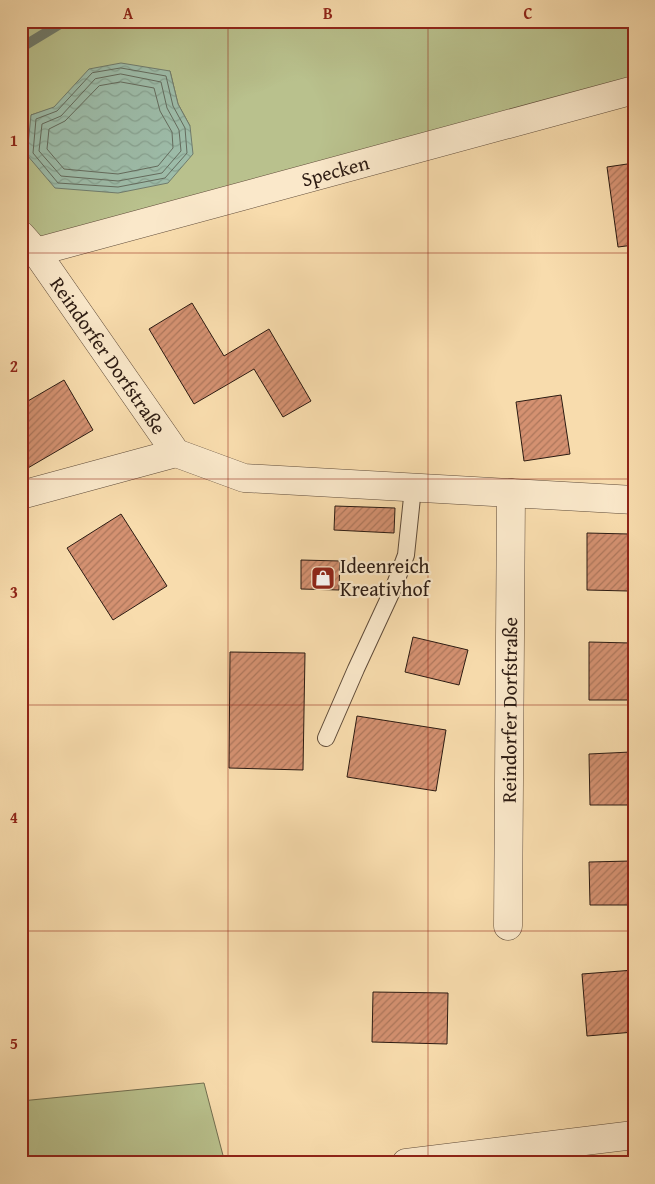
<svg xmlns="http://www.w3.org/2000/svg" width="655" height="1184" font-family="'Gentium Book Plus',serif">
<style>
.green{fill:#b9c18d;stroke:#726e50;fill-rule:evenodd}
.water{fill:url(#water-waves);stroke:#707c6d}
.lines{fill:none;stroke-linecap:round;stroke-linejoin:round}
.shore{stroke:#646c5e;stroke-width:1}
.stream{stroke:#707c6d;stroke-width:10}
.building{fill:url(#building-hatch);stroke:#2c1b12}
.service-casing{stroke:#5f4b39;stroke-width:18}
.minor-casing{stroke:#5f4b39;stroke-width:29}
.service{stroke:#fae8ca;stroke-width:16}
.minor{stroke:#fae8ca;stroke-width:28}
.grid{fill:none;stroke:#8f2418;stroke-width:1;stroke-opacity:0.55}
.labels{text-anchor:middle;stroke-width:4.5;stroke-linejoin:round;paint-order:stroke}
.street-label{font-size:20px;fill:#2c1b12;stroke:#fae8ca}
.poi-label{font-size:20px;fill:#2c1b12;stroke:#fae8ca;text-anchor:start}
.neatline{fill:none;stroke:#8f2418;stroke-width:2}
.grid-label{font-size:16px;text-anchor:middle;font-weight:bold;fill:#8f2418}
</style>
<defs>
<pattern id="water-waves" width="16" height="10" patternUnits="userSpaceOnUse" patternTransform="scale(1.25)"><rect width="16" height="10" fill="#9dbca9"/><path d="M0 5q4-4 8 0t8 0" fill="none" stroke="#87a190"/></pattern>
<pattern id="building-hatch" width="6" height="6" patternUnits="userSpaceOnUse" patternTransform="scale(1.25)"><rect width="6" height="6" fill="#d49171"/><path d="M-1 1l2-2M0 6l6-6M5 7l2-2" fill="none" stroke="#ac765b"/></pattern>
</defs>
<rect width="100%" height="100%" fill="#f8dcad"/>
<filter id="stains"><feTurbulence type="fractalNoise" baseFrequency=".004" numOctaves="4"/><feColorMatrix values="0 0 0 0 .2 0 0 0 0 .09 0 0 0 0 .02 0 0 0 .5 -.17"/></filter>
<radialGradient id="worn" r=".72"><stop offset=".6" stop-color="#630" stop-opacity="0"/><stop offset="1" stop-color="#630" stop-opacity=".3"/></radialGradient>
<path class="green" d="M21 21H634V84L38 246 21 226ZM170 71 178 104 190 126 31 115Z
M204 1083 225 1163H21V1101Z"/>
<path class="water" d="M121 63 170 71 178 104 190 126 193 154 168 183 118 193 55 188 27 155 31 115 54 107 89 69Z"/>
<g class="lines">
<path class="shore" d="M121 68 166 76 173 106 185 128 187 153 165 178 118 187 58 183 33 153 36 119 57 111 92 73Z
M121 74 161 82 167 108 179 130 181 151 162 173 118 181 61 176 39 151 42 124 61 116 95 79Z
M121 82 154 88 160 111 172 132 173 148 158 166 118 174 64 169 47 149 49 129 65 121 99 86Z"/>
<path class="stream" d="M21 49 27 44 65 21"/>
</g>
<path class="building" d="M634 163V245L618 247 607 167Z
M192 303 224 356 269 329 311 401 283 417 254 369 194 404 149 329Z
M64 380 93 430 21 472V405Z
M561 395 570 454 524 461 516 402Z
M335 506 395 508 394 533 334 530Z
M121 514 167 586 113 620 67 548Z
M587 533 629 534 628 591 587 590Z
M301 560 340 561 339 590 301 589Z
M413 637 468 650 459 685 405 672Z
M589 642 631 643V700H589Z
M230 652 305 653 303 770 229 768Z
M357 716 446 730 436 791 347 777Z
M631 752 632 805H590L589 754Z
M631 861 632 905H590L589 862Z
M634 970V1032L587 1036 582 974Z
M373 992 448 993 447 1044 372 1042Z"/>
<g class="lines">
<g class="service-casing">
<path id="service" d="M326 738 356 669 394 587 406 555 413 488"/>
</g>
<g class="minor-casing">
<g id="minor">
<path id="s1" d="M21 235 36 252 176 453 244 478 634 500"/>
<path id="s2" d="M36 252 634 90"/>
<path d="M21 495 176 453"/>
<path id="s3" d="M508 926 511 493"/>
<path d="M406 1163 634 1135"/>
</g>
</g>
<use href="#service" class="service"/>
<use href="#minor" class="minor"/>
</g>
<path class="grid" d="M228 21V1163M428 21V1163M21 253H634M21 479H634M21 705H634M21 931H634"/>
<defs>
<g id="shop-square" transform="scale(1.25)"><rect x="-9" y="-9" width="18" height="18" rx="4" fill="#8f2418" stroke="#fae8ca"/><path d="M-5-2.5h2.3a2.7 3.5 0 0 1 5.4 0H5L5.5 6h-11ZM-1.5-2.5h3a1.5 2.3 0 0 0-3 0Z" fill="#fff"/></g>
</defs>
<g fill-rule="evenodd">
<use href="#shop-square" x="323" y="578"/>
</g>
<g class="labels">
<g class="street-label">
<text dy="7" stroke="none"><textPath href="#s2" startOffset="310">Specken</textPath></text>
<text dy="7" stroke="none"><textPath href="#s1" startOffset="149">Reindorfer Dorfstraße</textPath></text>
<text dy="7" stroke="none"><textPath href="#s3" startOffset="216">Reindorfer Dorfstraße</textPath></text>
</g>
<g class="poi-label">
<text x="340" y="573">Ideenreich<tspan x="340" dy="23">Kreativhof</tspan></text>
</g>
</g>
<rect width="655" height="1184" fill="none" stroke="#f8dcad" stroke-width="55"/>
<rect x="28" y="28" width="600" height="1128" class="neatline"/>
<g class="grid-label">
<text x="128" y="19">A</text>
<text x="328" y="19">B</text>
<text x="528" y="19">C</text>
<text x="14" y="146">1</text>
<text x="14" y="372">2</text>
<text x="14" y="598">3</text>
<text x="14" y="823">4</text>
<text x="14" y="1049">5</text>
</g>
<rect width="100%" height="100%" filter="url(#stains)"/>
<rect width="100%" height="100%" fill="url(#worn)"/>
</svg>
